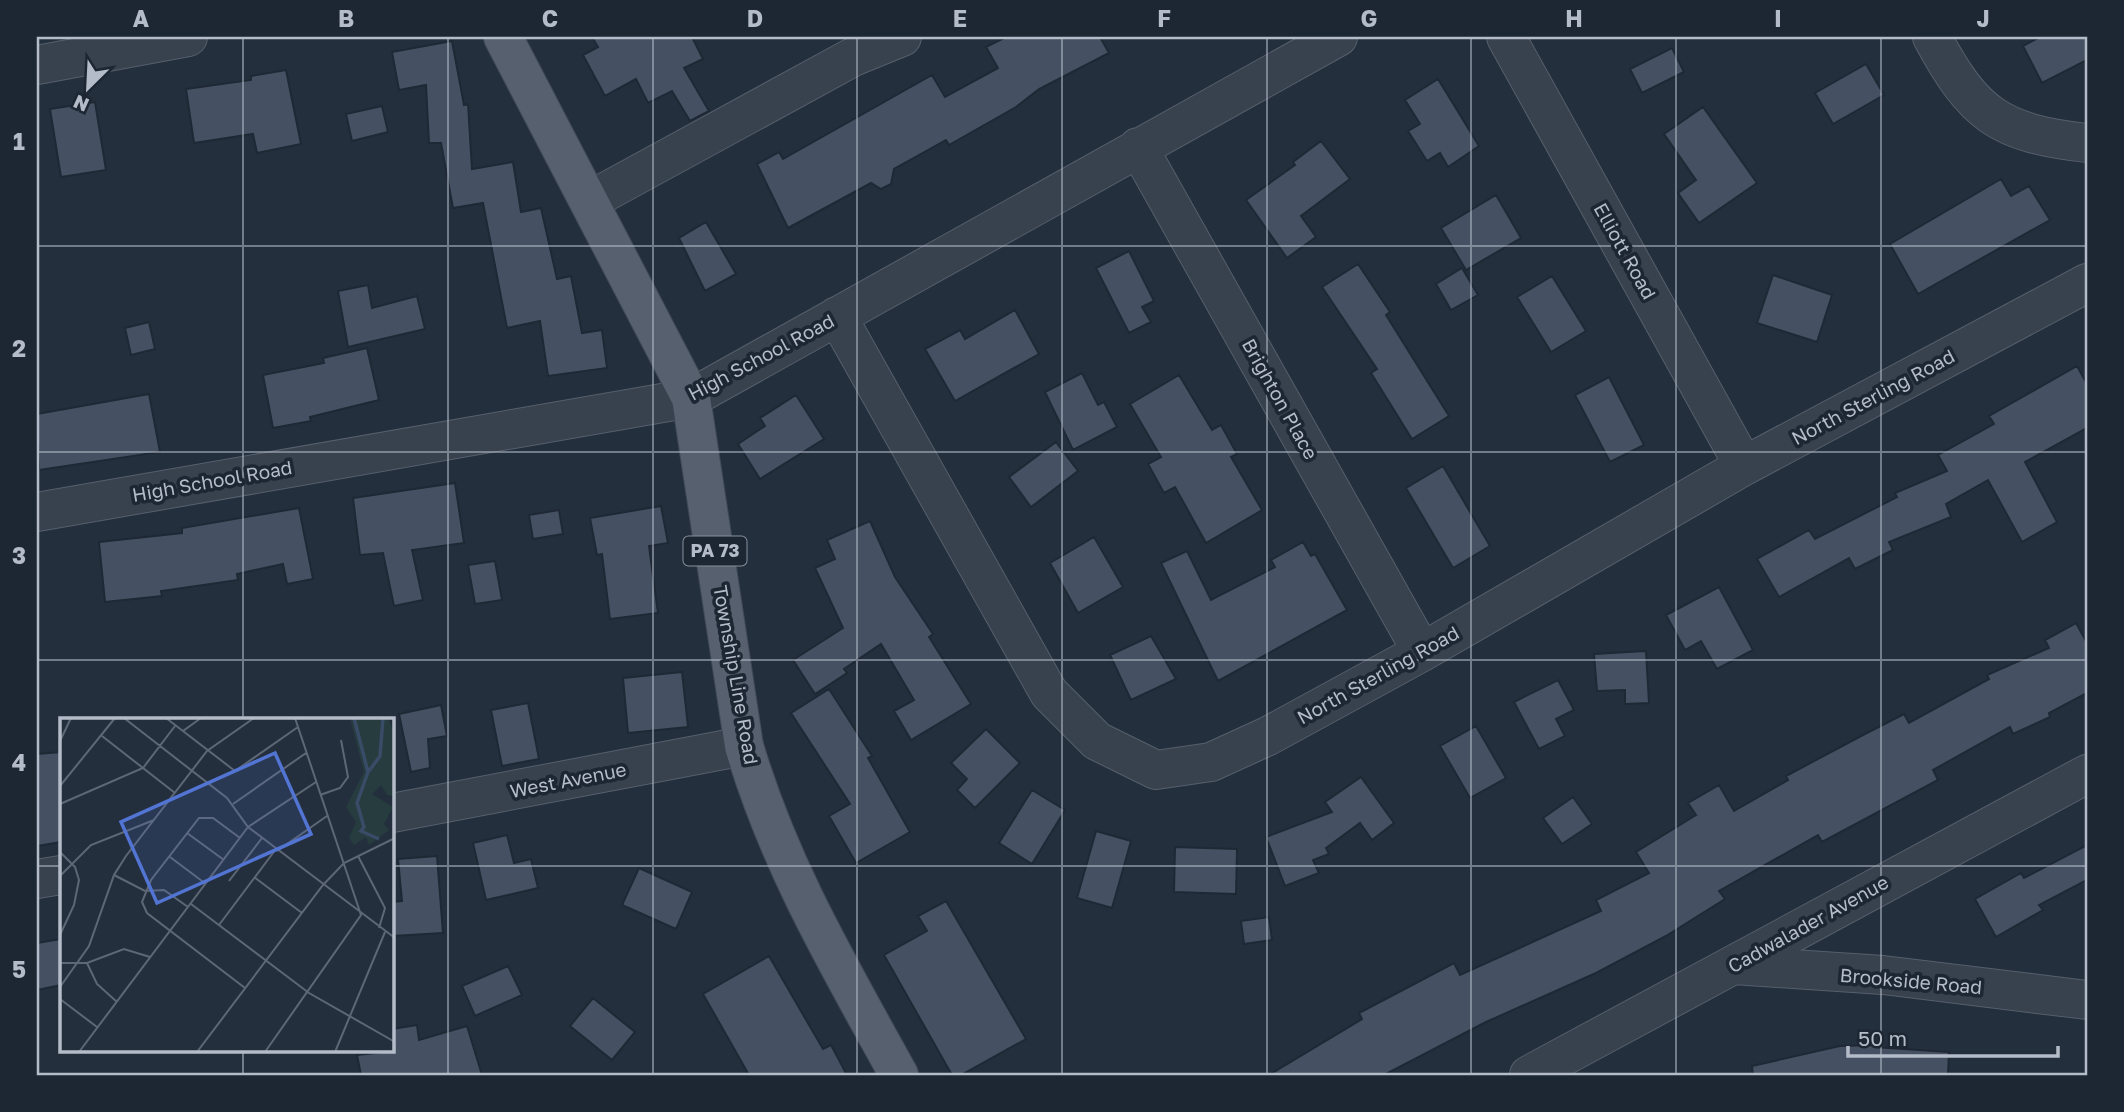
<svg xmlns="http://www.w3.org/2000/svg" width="2124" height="1112" font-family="'Golos Text',sans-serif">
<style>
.building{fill:#455162;stroke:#1f2835;stroke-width:2}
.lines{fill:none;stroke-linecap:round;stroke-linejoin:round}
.minor-casing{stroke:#565f6c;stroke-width:40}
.major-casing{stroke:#414a57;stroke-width:40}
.minor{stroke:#38414e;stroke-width:38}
.major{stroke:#56606e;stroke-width:38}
.grid{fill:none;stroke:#b4bcc9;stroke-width:2;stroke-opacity:0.55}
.labels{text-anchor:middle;stroke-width:7;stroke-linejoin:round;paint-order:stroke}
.shield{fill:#1d2633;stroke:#878f9c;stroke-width:2}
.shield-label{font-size:18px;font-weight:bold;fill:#b4bcc9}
.street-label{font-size:19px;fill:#b4bcc9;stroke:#1d2633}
.inset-river{fill:none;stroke:#394c67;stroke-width:3.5}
.inset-road{fill:none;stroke:#5e6776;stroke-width:2}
.view{fill:#5274d3;fill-opacity:0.15;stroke:#5274d3;stroke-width:3.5}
.inset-edge{fill:none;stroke:#b4bcc9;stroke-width:3.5}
.neatline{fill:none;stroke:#b4bcc9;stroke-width:2.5}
.grid-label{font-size:23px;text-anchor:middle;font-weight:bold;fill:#b4bcc9}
</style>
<rect width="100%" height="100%" fill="#242f3e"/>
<path class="building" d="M592 37H692L703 59 684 68 709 111 690 121 672 91 648 103 636 79 605 96 583 55 598 47Z
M1006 37H1100L1109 53 1039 89 1016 107 949 145 946 140 894 169 891 184 881 189 871 183 788 228 757 164 779 152 783 159 932 75 945 97 998 68 986 47Z
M2040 37H2087V60L2042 83 2023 46Z
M452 41 464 105 468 104 472 169 513 162 521 212 541 208 557 279 571 276 582 333 602 330 607 368 548 376 540 321 507 328 483 203 453 208 441 143H429L426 85 399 90 392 52Z
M1672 48 1684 72 1642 93 1630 69Z
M1866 64 1884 95 1833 124 1815 93Z
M286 70 301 144 257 153 253 134 194 143 186 89 251 80V76Z
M1438 79 1479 146 1448 167 1440 153 1427 161 1408 131 1420 124 1405 100Z
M95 102 106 170 61 177 50 109Z
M382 106 388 132 352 141 346 114Z
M1703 107 1757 183 1699 223 1678 193 1696 180 1664 134Z
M1321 141 1350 179 1301 216 1316 237 1287 258 1246 200 1295 165 1293 162Z
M2001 179 2011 196 2029 186 2050 220 1918 294 1890 244Z
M1496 195 1521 238 1466 270 1441 228Z
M706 222 736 274 705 291 679 238Z
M1129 251 1154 301 1142 307 1151 322 1129 333 1096 268Z
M1358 264 1390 312 1386 315 1449 416 1412 439 1371 373 1377 369 1322 287Z
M1462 268 1478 295 1451 310 1436 284Z
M1773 275 1832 295 1817 342 1757 323Z
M1552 276 1586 331 1551 352 1517 297Z
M368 285 372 308 417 296 425 329 348 347 338 291Z
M1015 310 1039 354 955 401 925 349 960 330 965 339Z
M149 322 155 349 131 355 125 328Z
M367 348 379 400 310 417 311 421 273 428 263 375 324 363 323 358Z
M2077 366 2087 384V428L2025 462 2057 522 2022 542 1988 480 1946 504 1951 517 1889 542 1893 550 1855 569 1849 558 1779 597 1757 559 1809 530 1815 539 1897 497 1895 493 1947 471 1938 455 1994 424 1989 416Z
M1082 373 1098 405 1104 402 1117 427 1073 450 1045 392Z
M1179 375 1212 430 1221 425 1237 454 1231 457 1262 510 1206 543 1175 487 1164 493 1148 464 1161 457 1130 404Z
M1609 377 1644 445 1610 462 1575 395Z
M149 394 160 452 39 470 37 414Z
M796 395 824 439 760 479 738 444 765 426 760 418Z
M1056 442 1078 471 1031 507 1009 477Z
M1443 466 1490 546 1453 568 1406 488Z
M455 483 464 543 412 550 423 600 394 606 383 553 360 555 353 498Z
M661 506 668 543 649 546 658 613 610 619 602 554 597 555 590 518Z
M299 508 313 579 287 584 283 564 237 574 238 580 161 591 162 596 105 602 99 542 182 533V528Z
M559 510 563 534 533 539 529 515Z
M870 521 895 577 933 634 929 637 971 704 911 740 894 711 914 700 881 644 844 669 847 673 815 694 793 660 843 628 815 568 835 559 827 540Z
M1094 537 1123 587 1078 613 1050 563Z
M1303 542 1311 556 1315 554 1347 610 1218 681 1161 563 1187 551 1211 600 1275 567 1271 560Z
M495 561 502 600 475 604 468 565Z
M1719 587 1753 650 1717 669 1701 641 1685 650 1666 615Z
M2076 623 2087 643V693L2049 713 2050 717 2013 734 2010 727 1933 770 1938 780 1822 842 1818 835 1719 891 1725 899 1666 936 1596 973 1486 1022 1384 1075H1269L1362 1019 1359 1013 1454 963 1460 975 1601 911 1596 900 1649 873 1636 852 1696 815 1688 803 1719 785 1734 811 1788 780 1786 776 1863 735 1904 714 1909 723 1989 679 1987 675 2049 648 2045 640Z
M1151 636 1176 679 1131 700 1110 655Z
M1646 651 1649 703 1625 704V690L1597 691 1594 654Z
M682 672 688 727 628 733 623 678Z
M1558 680 1574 710 1556 719 1565 736 1539 749 1514 702Z
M829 689 872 756 868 758 910 832 856 863 829 816 850 804 791 713Z
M528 703 539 759 502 766 491 710Z
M441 705 447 736 428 739 430 768 411 772 399 714Z
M1476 726 1506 778 1470 798 1440 746Z
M986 729 1020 763 975 808 957 790 967 779 951 763Z
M61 752V842L37 846V754Z
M1361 777 1394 823 1372 840 1360 823 1326 848 1329 854 1313 860 1319 873 1285 886 1266 837 1332 812 1325 802Z
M1032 790 1065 810 1032 864 999 843Z
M1573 797 1592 824 1562 844 1543 818Z
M1096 831 1131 841 1112 908 1077 898Z
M507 835 514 863 531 859 538 888 486 900 473 843Z
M2087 845V880L2039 905 2043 910 1996 937 1975 899 2021 873 2024 878Z
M1175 847 1237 849 1236 894 1174 892Z
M437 856 443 933 392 936V902L402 901 398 859Z
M639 868 692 892 676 929 622 905Z
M946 901 1026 1039 961 1075H952L884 955 927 931 918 916Z
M1269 917 1272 940 1244 944 1241 921Z
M61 939V985L37 990V943Z
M769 956 823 1049 831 1045 847 1075H749L703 994Z
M508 966 522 995 475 1016 462 986Z
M593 998 635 1032 612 1060 570 1026Z
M417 1025 419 1040 467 1026 482 1075H361L357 1055 392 1051V1029Z
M1874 1045V1047L1949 1052 1948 1075H1753L1752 1066 1840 1046Z"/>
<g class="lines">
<g class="minor-casing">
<path id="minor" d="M1506 37 1744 466
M1932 37C1974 115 1999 133 2087 143
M37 65 188 37
M1138 147 1422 652
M589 201 853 57 902 37
M837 316 1049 693 1097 741 1156 770 1211 762 1268 736 1422 652 1744 466 2087 283
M37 512 691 398 1338 37
M392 813 744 746
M37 879 61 875
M1734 965 1883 975 2087 1000
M1529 1075 2087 774"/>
</g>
<g class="major-casing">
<path id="major" d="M503 37 691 398 744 746C780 867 839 966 899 1075"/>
</g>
<use href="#minor" class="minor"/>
<use href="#major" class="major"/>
</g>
<path class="grid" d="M243 37V720M448 37V1075M653 37V1075M857 37V1075M1062 37V1075M1267 37V1075M1471 37V1075M1676 37V1075M1881 37V1075M37 246H2087M37 452H2087M37 660H2087M37 866H61M392 866H2087M243 1051V1075"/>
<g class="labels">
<rect class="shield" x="683.5" y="536.5" width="63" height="29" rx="5"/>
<g class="shield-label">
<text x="715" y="557">PA 73</text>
</g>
<g class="street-label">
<text transform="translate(1625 251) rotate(61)" y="7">Elliott Road</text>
<text transform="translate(761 357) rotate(-28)" y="7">High School Road</text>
<text transform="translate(1873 397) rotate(-28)" y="7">North Sterling Road</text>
<text transform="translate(1280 399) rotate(61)" y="7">Brighton Place</text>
<text transform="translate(212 481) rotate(-10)" y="7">High School Road</text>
<text transform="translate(736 675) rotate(80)" y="7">Township Line Road</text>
<text transform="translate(1378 675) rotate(-29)" y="7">North Sterling Road</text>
<text transform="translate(568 780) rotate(-11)" y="7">West Avenue</text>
<text transform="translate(1808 924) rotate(-29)" y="7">Cadwalader Avenue</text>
<text transform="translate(1911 981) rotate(5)" y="7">Brookside Road</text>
</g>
</g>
<g transform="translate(60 718)">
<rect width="334" height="334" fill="#242f3e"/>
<path d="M290 0H328L334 14V78L327 77 321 67 312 76 333 89 324 106 329 112 309 127 306 119 294 127 289 120 296 104 286 89 304 54Z" fill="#263c3f"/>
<path class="inset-river" d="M294 0 308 54 297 85 304 109 301 113 319 121M309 53 320 38 323 0"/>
<path class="inset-road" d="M64 0 167 80 188 109 335 220M106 0 175 53 238 9M123 13 141 0M42 18 115 75M0 23 11 0M0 68 55 0M260 77 280 70 288 59 281 22M0 86 83 50 115 8M173 86 246 35M127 115 164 142M180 120 153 100H139L91 162 82 184 87 195 185 270M217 133 267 98M0 134 15 149 19 162 14 187 0 217M298 138 325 190 319 210M110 139 146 166M54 157 85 173 104 172 128 189M0 158 31 127 94 102M194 159 242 195M169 163 202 120M131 186 249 275 335 324M159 207 216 131M0 245H27L64 231 90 239M27 245 37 266 57 284M0 269 29 228 54 157 66 138 147 33 194 0M0 281 37 309M19 334 188 109 256 64M137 334 263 167 284 145 335 120M205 334 301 197 235 0M275 334 325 214"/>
<path class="view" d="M215 35 251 116 97 185 61 104Z"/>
<rect width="334" height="334" class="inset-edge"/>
</g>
<rect width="2124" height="1112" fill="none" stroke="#1d2633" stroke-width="77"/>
<g transform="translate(88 88) rotate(204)" stroke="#1d2633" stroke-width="5" paint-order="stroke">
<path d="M0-5L12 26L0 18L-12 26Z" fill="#b4bcc9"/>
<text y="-10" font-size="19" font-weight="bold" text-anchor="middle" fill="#b4bcc9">N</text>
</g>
<path d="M1848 1046v10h210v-10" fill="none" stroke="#b4bcc9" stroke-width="3.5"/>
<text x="1858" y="1046" font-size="21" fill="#b4bcc9" stroke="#1d2633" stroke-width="5" paint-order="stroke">50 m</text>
<rect x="38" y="38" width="2048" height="1036" class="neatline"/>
<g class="grid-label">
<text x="141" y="27">A</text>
<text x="346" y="27">B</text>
<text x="550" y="27">C</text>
<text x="755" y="27">D</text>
<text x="960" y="27">E</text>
<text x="1164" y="27">F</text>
<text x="1369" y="27">G</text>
<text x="1574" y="27">H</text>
<text x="1778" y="27">I</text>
<text x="1983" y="27">J</text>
<text x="19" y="150">1</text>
<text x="19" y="357">2</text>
<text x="19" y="564">3</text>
<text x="19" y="771">4</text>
<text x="19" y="978">5</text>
</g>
</svg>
